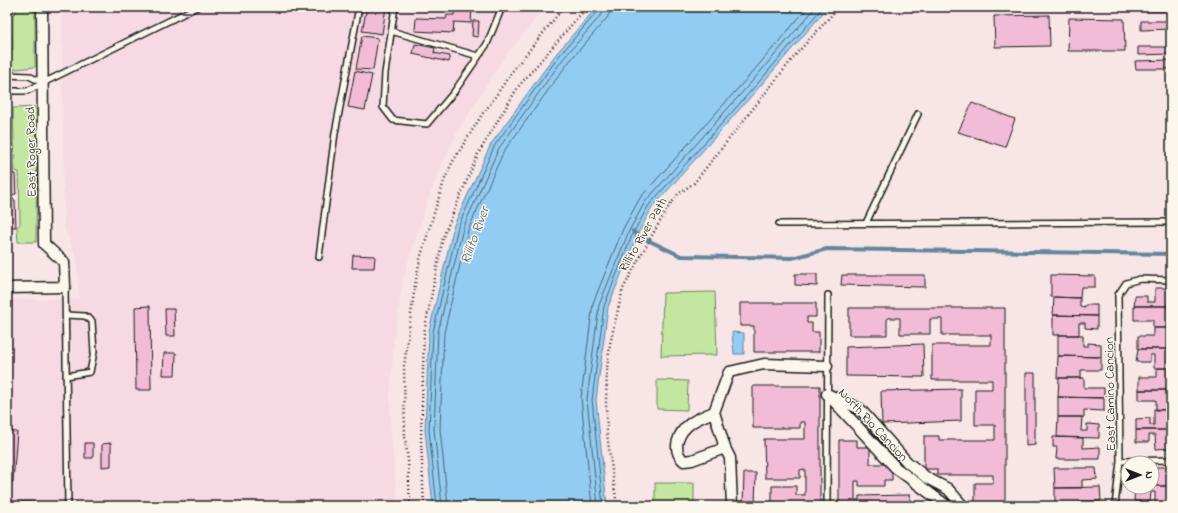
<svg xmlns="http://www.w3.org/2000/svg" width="1178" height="513" font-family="'Indie Flower',sans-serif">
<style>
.built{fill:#f6d9e2}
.green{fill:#c3e7a1;stroke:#70825e}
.water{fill:#93ccf2;stroke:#63869c}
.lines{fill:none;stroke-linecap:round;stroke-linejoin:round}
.shore{stroke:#4c6272;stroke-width:1}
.stream{stroke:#63869c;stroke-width:4}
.building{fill:#f2bcd7;stroke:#1c1c1c}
.lane-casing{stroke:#1c1c1c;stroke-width:8}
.street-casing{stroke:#1c1c1c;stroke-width:13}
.path{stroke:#1c1c1c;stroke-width:2.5;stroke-dasharray:1 3;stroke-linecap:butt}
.lane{stroke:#fbf7ec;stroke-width:5}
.street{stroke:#fbf7ec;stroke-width:10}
.labels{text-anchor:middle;stroke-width:3;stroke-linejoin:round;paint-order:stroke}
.street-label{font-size:13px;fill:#1c1c1c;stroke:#fbf7ec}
.water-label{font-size:14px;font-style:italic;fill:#465a67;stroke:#fbf7ec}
</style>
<rect width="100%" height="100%" fill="#f8e5e6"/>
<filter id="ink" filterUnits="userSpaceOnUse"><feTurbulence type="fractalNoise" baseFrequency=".025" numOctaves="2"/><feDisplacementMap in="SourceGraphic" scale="8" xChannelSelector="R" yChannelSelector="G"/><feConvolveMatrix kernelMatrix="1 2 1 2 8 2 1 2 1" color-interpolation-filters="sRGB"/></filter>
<g filter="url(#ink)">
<path class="built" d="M62 7H545L505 56 480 95 455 136 429 195 403 278 394 339 390 393 391 438 398 506H7V300L79 299 77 258 64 228Z"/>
<path class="green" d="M16 7H35V67L7 70V50H13V14L16 13Z
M37 107 36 242H18L17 227 20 224 19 172 15 171 13 108Z
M715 292 717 355 661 356 663 293Z
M657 380 688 381 687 410 657 409Z
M655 483H694V506H655Z"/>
<path class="water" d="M597 7H828L761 85 652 208 637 235 608 307 596 400 607 506H433L425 430 429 331 454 225 491 144 556 54Z
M732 332 744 333V354H734Z"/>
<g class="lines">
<path class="shore" d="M437 506 429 430 433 332 458 227 495 145 559 56 598 11 599 7
M442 506 434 429 438 332 463 228 499 148 563 59 602 14 604 7
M448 506 440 429 444 333 468 230 504 151 568 63 607 18 610 12V7
M592 506 581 398 593 303 623 229 640 198 750 75 808 7
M598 506 587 399 599 305 629 231 645 202 754 79 816 7
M603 506 592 400 604 306 633 233 649 205 758 83 823 7"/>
<path class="stream" d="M633 231 637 235 681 256 792 258 827 249 1171 254"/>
</g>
<path class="building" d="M7 7H13V11H10L9 22H7Z
M367 7H386L382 34 362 31Z
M455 7H472L471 23 454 22 453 33 415 31 416 18 446 19 447 15H454Z
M1138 7H1168V11H1138Z
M1049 15 1050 46 995 47 994 16Z
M1069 18 1124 19 1125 51H1068Z
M473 21H479L478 37 472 36Z
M1141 21H1171V29L1141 30Z
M7 33H11V49H7Z
M362 36 378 38 373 70 356 69Z
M415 44 435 48 434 53 450 56 449 62 413 54Z
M1138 47H1171V54L1138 55Z
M1171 60V69H1136L1135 61Z
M355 71 372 75 365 110 348 107Z
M972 103 1015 119 1005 147 958 132Z
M7 127H11L13 174H15L16 194 11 195V199L15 200 16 227H7Z
M7 230H11V241H7Z
M353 255 375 256 374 268H352Z
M795 274H817V286L795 285Z
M842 275H925V287L841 285Z
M1051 275 1095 276V287H1081L1080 298 1051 297Z
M1155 288H1171V306H1134L1135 296H1147V302H1155Z
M1054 297 1080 298V307L1085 308V305H1097V316L1053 315Z
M740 303H816V317H807V323H812V332H819V352H754V326H740Z
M150 306 151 390H136L135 307Z
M1134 306H1171V328H1153V320H1134Z
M849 308H1005V506H975V483H993V475H937V469H924V436H939V440H995V425H975V389H992V380H932V345H991V335H942V319H930V334H900V318H887V335H849Z
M165 309H174L175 336H166Z
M1053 315 1097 316V329L1085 328V323H1079V335H1053Z
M1153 328H1171V349H1138V336H1153Z
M1058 335H1083V346H1088V343L1101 344V357L1058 356Z
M923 344 924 377 846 376V347Z
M1138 349H1171V368H1154V355H1150V362H1136Z
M164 353H176L175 375H163Z
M1058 356 1101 357V370H1081V378H1057Z
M1157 368H1171V390H1139V377H1157Z
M1026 373H1035V445L1026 446Z
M1059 378H1084V388H1104V398L1058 397Z
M753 386H820V506H772V486H796V495H805V469L800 470V478H765L764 439H805V422H800V428H753Z
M961 389V421L882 424 881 391Z
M1139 390H1171V410H1156V400H1139Z
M1058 397 1104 398V411L1084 410V417H1058Z
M1154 409 1171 410V430H1136V419L1150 418V425H1154Z
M1058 417H1082L1081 431H1087V424L1099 425V438L1057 437Z
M1136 430H1171V448L1156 449 1155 435H1149V442H1136Z
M7 431 17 432 13 482H7Z
M1053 437 1083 438V448L1100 447V459H1056L1057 447H1053Z
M839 440H857V447H870V464H892V480H884V486H859V481H855V500H859V496L910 495V505L906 506H839Z
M85 443H93V458H85Z
M111 443V466L102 467V444Z
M1156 467H1171V486H1152V481H1156Z
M1054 468H1096L1097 479 1082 480V488H1055Z
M744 473H756L755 506H743Z
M1152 486H1171V506H1155V492H1151L1150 502 1134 501 1135 487H1152Z
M1100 487 1101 501H1080V506H1055V488Z
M21 502H41V506H21Z"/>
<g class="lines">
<g class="lane-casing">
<path id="lane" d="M395 7 385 73 383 107 393 120 427 124 454 92 487 44 502 7
M391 31 478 56
M7 75 29 76 43 83 27 91H7
M43 83 197 7
M866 223 918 114
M779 224 1171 222
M319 257 335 133 359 7
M65 287 68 506
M66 315 85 316 92 321 94 352 90 372 66 376
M1120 461 1171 460
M827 506 828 295
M1115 506 1120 461 1118 295 1126 283 1140 279 1171 280"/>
</g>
<g class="street-casing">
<path id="street" d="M7 288 65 287 64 262 44 244 42 7
M827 394 860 409 907 462 927 478 948 489 963 506
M831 398 896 468 947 506
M714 412 729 372 764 364 827 366
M714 412C706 415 698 418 691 423 678 432 671 450 684 461L692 460 725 448
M714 412 725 448 730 458 732 506"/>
</g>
<path class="path" d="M410 506 408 460 405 438 404 366 415 285 420 259 444 181 452 163 483 113 491 103 511 73 564 7
M424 506 421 440 424 333 443 237 478 154 518 87 587 7
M617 506 607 434 606 402 607 368 610 344 615 322 623 289 638 260 666 211 678 194 694 183 798 52 839 7"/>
<use href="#lane" class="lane"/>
<use href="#street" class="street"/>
</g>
</g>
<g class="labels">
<g class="street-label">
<text transform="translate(30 152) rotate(-91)" y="5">East Roger Road</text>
<text transform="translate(642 234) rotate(-60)" y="5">Rillito River Path</text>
<text transform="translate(1109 394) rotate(-91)" y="5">East Camino Cancion</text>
<text transform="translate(874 424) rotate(47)" y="5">North Rio Cancion</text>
</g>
<g class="water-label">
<text transform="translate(474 235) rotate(-70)" y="5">Rillito River</text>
</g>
</g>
<rect width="1178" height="513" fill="none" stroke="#fbf7ec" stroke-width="24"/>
<rect x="12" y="12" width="1154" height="489" fill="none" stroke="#1c1c1c" stroke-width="1.5" filter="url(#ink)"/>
<g transform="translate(1140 475) rotate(90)"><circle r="19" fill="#fbf7ec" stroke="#a29f99"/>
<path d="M0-3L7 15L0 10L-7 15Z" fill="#1c1c1c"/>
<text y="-6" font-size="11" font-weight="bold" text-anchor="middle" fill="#1c1c1c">N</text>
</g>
</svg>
